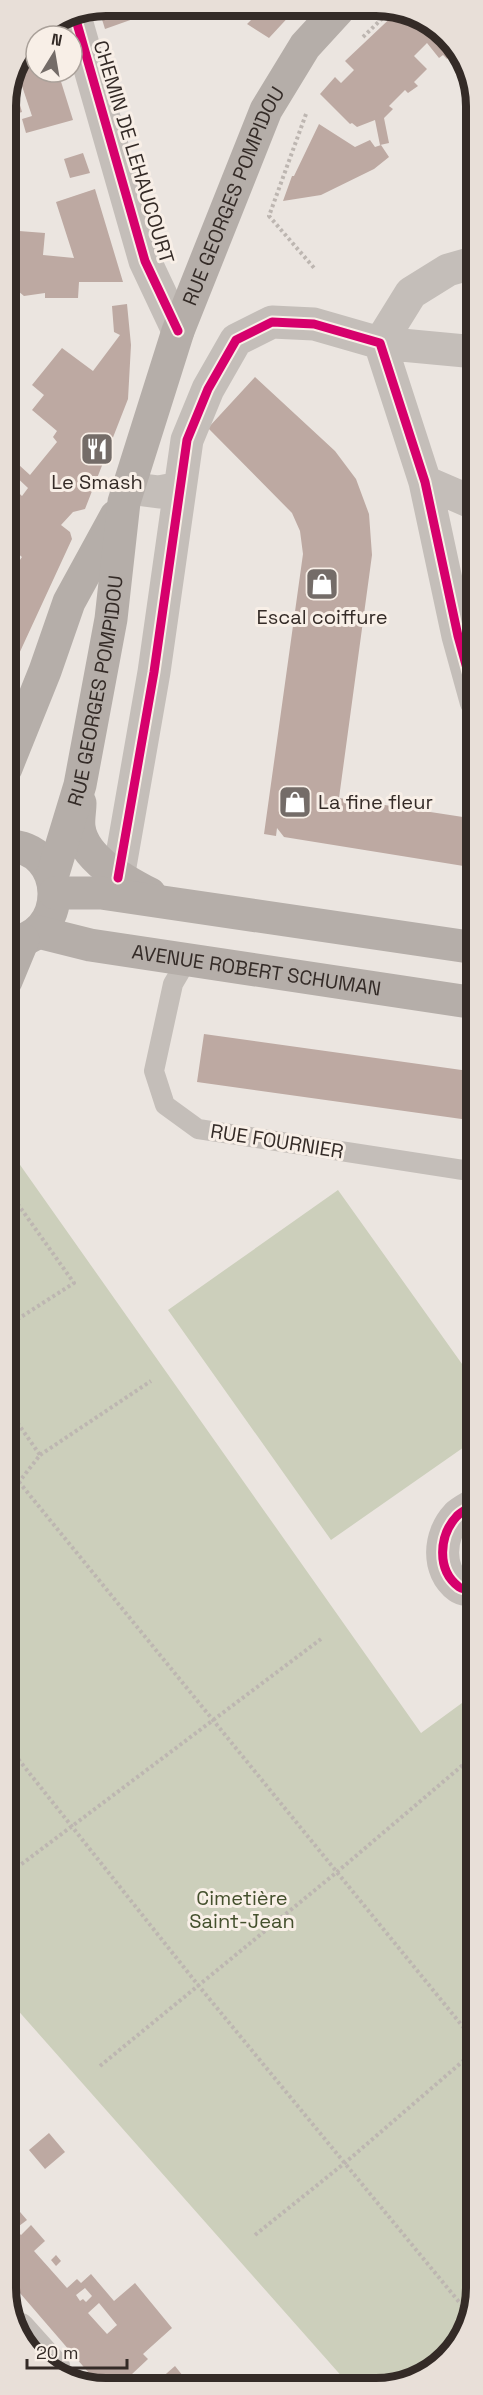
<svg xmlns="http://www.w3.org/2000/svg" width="483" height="2395" font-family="'Space Grotesk',sans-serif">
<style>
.green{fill:#cccfbb}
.building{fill:#bda9a2;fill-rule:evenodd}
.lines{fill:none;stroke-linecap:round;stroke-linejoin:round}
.path{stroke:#bdb6b1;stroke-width:4;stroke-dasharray:3 3;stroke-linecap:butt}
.service{stroke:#c4beb9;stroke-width:20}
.minor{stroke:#c4beb9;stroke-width:33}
.secondary{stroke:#b5aea9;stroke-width:33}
.cycleway-casing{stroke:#f8efe7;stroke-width:13}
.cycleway{stroke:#d6006c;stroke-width:9}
.labels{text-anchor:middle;stroke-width:6;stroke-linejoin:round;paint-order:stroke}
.street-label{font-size:20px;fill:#342b27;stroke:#f8efe7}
.poi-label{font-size:20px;fill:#342b27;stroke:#f8efe7}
.park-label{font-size:20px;fill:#44502d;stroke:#f8efe7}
.rim{fill:none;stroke:#342b27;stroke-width:8}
</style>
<rect width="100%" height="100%" fill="#ebe5e0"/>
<path class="green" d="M6 1145 421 1733 477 1692V2295L452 2355 389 2388H352L7 1998Z
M338 1190 477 1385V1438L331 1540 168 1310Z
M477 1314V1344L462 1325Z"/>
<path class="building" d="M400 9 446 36 453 44 451 47 455 50 447 59 443 55 439 58 427 43 414 56 427 69 414 82 418 86 408 93 405 90 389 106 393 109 384 118 389 143 380 145 375 120 357 127 352 123 350 124 320 94 335 77 341 83 354 70 345 61Z
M260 11H294L269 38 247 24Z
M100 13H150L105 29Z
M36 45V72H58L73 120 26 133 22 119 32 116 18 74 21 67 25 66 24 61 29 51Z
M16 91 22 112 6 117V112L9 111 6 100 9 94Z
M319 124 355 147 370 140 375 147 381 145 389 157 374 169 321 195 283 201 292 176H294Z
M83 153 90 173 70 178 64 159Z
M95 189 123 282H79L78 298H45V293L24 296 6 281V230L45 233 43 255 74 258 56 202Z
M127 304 131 345 128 399 85 509 73 512 61 525 70 532 72 539 6 682V566L12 571 22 557 6 544V490L10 485 22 496 28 488 11 472 19 465 30 475 57 442 53 437 57 431 32 410 44 395 32 385 62 348 93 371 120 335 114 332 112 306Z
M255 377 335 451 356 479 369 514 372 555 339 798 476 819V868L284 837 277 828 276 836 264 834 303 554 300 531 292 513 208 428Z
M476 431V455L468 451Z
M204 1034 476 1072V1121L197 1082Z
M7 1429 11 1430 9 1442H7Z
M49 2133 65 2152 45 2169 29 2150Z
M7 2197 27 2220 15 2229 21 2235 31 2225 45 2241 34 2251 67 2288 77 2279 81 2283 91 2274 114 2301 135 2283 172 2328 143 2354 148 2359 131 2375 142 2387H101L7 2278ZM85 2288 92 2296 86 2302 83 2299 80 2301 76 2295ZM99 2303 117 2325 107 2334 88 2313Z
M56 2255 61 2261 56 2266 51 2260Z
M175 2366 183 2376 170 2387H151Z
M198 2379 203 2384 199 2387H188Z"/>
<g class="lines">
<path class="path" d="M363 37 392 9
M306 114 269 216 315 269
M7 1189 74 1283 7 1326
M7 1408 40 1455 19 1482
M40 1455 151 1381
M7 1479 19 1482 477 2044
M7 1745 198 1985 469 2314
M7 1875 321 1639
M100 2066 337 1872 477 1753
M255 2235 346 2162 477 2049"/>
<path class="service" d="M187 960 173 984 154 1071 165 1105 198 1129 476 1172"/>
<path class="minor" d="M74 13 145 261 178 331
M476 262 448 270 411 293 380 343 476 352
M425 482 476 504
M128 488 159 492 180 488
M118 878 154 672 187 440 208 389 236 340 272 322 314 324 380 343 425 482 458 636 476 701
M477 1503C471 1507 462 1511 457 1516 439 1535 436 1570 459 1587 463 1590 471 1590 477 1590
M19 2329 54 2368"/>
<g class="secondary">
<path d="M6 768 45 671 69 602 116 516"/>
<path d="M80 803C80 811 78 819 79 827 83 859 125 881 150 894"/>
<path d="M6 846C69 845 71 941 6 943"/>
<path id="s1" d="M52 877 80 785 111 619 124 502 178 331 266 110 305 46 338 10"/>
<path d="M55 893H101L476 948"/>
<path id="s2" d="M38 932 90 945 476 1003"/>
<path d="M6 981 23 940"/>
</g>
<g class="cycleway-casing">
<path id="cycleway" d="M74 13 145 261 178 331
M118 878 154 672 187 440 208 389 236 340 272 322 314 324 380 343 425 482 458 636 476 701
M477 1503C471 1507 462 1511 457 1516 439 1535 436 1570 459 1587 463 1590 471 1590 477 1590"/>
</g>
<use href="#cycleway" class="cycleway"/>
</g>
<defs>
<g id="restaurant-square" transform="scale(1.725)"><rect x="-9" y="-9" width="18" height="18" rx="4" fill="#746c68" stroke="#f8efe7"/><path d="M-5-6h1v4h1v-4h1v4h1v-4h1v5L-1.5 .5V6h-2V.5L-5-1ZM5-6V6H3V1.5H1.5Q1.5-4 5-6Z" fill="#fff"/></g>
<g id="shop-square" transform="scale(1.725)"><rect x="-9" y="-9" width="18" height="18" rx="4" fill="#746c68" stroke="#f8efe7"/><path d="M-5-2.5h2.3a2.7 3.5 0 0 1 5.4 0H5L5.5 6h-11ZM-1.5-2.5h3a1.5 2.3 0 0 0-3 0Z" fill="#fff"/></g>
</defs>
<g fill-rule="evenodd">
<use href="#restaurant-square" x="97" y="449"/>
<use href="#shop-square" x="322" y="584"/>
<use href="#shop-square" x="295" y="802"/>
</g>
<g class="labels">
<g class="street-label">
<text transform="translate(134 152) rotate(73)" y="7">CHEMIN DE LEHAUCOURT</text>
<text dy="7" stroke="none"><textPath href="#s1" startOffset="708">RUE GEORGES POMPIDOU</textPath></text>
<text dy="7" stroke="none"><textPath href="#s1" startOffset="192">RUE GEORGES POMPIDOU</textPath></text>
<text dy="7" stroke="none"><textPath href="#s2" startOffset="222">AVENUE ROBERT SCHUMAN</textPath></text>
<text transform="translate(277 1141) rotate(9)" y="7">RUE FOURNIER</text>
</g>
<g class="poi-label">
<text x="97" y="489">Le Smash</text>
<text x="322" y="624">Escal coiffure</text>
<text x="318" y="809" text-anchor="start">La fine fleur</text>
</g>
<g class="park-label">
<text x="242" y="1905">Cimetière<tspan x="242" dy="23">Saint-Jean</tspan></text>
</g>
</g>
<path d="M0 0H483V2395H0ZM106 16H376A90 90 0 0 1 466 106V2288A90 90 0 0 1 376 2378H106A90 90 0 0 1 16 2288V106A90 90 0 0 1 106 16Z" fill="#e8dfd8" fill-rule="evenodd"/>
<path class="rim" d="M106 16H376A90 90 0 0 1 466 106V2288A90 90 0 0 1 376 2378H106A90 90 0 0 1 16 2288V106A90 90 0 0 1 106 16Z"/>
<g transform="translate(54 54) rotate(11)"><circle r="28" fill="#f8efe7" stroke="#aaa19a" stroke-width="1.5"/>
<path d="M0-4.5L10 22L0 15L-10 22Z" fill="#746c68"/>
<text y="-9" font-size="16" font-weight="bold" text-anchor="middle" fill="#342b27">N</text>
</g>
<path d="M27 2359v9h100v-9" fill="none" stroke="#342b27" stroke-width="3"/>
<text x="36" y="2359" font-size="18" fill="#342b27" stroke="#f8efe7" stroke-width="4.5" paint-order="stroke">20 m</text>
</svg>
